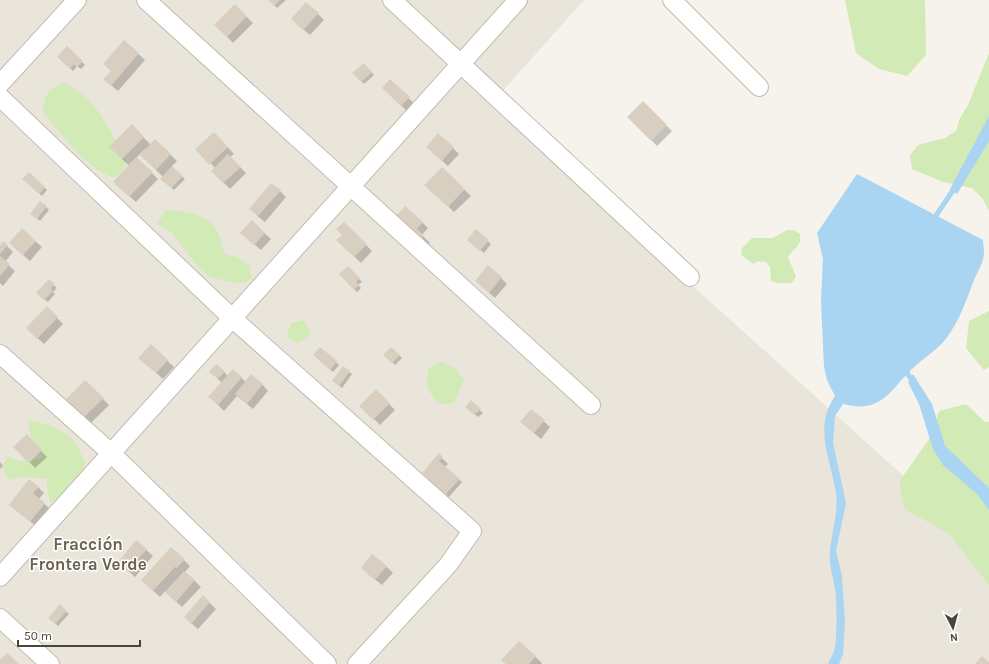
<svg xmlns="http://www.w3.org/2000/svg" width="989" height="664" font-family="Karla,sans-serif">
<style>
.residential{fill:#eae5da}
.green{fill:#d2eab5}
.water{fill:#a9d4f2}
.shadow{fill:#0003}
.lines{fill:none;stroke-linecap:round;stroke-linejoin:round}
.stream{stroke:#a9d4f2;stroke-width:5}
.building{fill:#d8cfc1}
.street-casing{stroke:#c2bbae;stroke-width:20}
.street{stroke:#fff;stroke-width:18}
.labels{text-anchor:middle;stroke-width:3;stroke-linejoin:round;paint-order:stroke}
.district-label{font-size:17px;font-weight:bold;fill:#6e6250;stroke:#fff}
</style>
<rect width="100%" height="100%" fill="#f6f3ec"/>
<path class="residential" d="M0 0H584L491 104 989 553V664H0Z"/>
<path class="green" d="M845 0H925L926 55 907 76 879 69 856 53Z
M989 53V211L982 198 972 188 943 182 912 169 910 155 918 145 945 138 956 131 960 118 968 105Z
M64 83C97 98 109 129 126 160L125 168 115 177C93 177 58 129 43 113 45 94 46 90 64 83Z
M166 210C183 211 205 214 215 227 220 234 222 246 225 254L238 258 249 265 252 279 239 284 210 277 199 268 171 232 157 224Z
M787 230H794L800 234C802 246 794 248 788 257L796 277 792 283H778L771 281 770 267 766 262 758 261 753 264 741 255 742 248 752 238H773Z
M989 311V367L984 370 966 348 969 321Z
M304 320 311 334 298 344 287 336 291 323Z
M442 362 455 368 464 380 454 403 440 404C427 392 426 386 428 368Z
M966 404 985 422H989V585L949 534 905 509 899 482 931 436 939 411Z
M28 420C44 423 63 428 74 441 79 447 80 455 85 460L84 474 78 479 71 480 65 495 50 503 46 479 23 477 9 480 2 467 8 456 19 461 43 458 30 435Z"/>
<path class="water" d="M989 116V141L957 194 950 189Z
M857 174 983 240C983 244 984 248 984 252 984 262 978 271 974 280 966 301 959 322 945 340 936 351 923 358 913 368 889 391 882 414 843 404L835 416 833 443 846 503 836 551 842 576 845 622 843 654 839 664H828C830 659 834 653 835 647 837 637 837 599 835 589 834 578 829 567 830 556 830 534 839 516 836 493 831 460 813 428 835 396L827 380 824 367 821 300 823 259 817 233Z
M913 374 932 404 945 446 989 488V510L977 494 943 465 933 449 919 404 908 382Z"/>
<path class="shadow" d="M269 0H286L277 8Z
M235 6 253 23 233 43 216 25Z
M318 14 324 20 310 35 298 25Z
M124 41 145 60 118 91 111 85 112 71Z
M67 47 85 65 81 69 77 66 73 71 59 57Z
M364 64 374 75 364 84 354 73Z
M390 81 415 104 408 112 389 94Z
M643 103 672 131 657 146 628 117Z
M132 126 151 145 155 140 177 161 171 167 185 179 174 190 164 181 163 177 147 161 145 149 136 158 158 179 136 202 120 188 129 166 111 147Z
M220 139 234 154 230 157 246 173 230 189 212 171 215 168 197 149Z
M453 148 459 154 448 166 433 153Z
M442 168 471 196 454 212 426 185Z
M29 173 47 190 42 196 24 179Z
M280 191 286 197 265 222 256 215Z
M46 207 49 210 40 221 34 216Z
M422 222 428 228 422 235 430 243 426 247 401 226Z
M344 223 372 251 361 263 338 240 343 235Z
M476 231 491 244 484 253 471 243Z
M264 233 271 239 261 250 248 239Z
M35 241 42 247 30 261 16 249Z
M0 246H7L13 252 5 262 15 271 3 286 0 283Z
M348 267 362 282 358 285 361 288 357 292 340 274Z
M501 278 507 284 495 298 476 281Z
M49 281 57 288 53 292 55 294 48 302 37 293Z
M47 308 63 324 44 344 27 328Z
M151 346 174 367 163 379 146 364Z
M391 348 402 358 395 365 385 355Z
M317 358 336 362 339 365 333 372Z
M217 365 228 376 233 371 246 382 262 384 268 391 253 409 237 396 224 411 216 403 222 383 211 372Z
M349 372 352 374 342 388 336 383Z
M85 381 109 405 91 423 67 400Z
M376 391 395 410 380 425 361 406Z
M471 402 483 413 478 417 466 407Z
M531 410 550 427 541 439 528 428Z
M26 436 47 457 35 468 15 447Z
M439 455 448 464 445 467 462 482 449 497 423 473Z
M0 462 3 466 0 469Z
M38 487 44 493 39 499 51 510 37 527 10 505Z
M137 542 153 556 135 577 125 568Z
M171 548 190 566 185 572 201 587 182 607 165 591 160 597 148 586Z
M386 566 393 573 382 585 368 574Z
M203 597 216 609 198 629 191 623Z
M60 606 69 614 58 626 49 618Z
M519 642 542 663 541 664H507Z"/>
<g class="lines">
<path class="stream" d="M933 220 956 186
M905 369 914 384"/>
</g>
<path class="building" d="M268 0H280L274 6Z
M306 2 319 13 303 30 291 19Z
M235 4 247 16 227 37 214 25Z
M124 40 139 53 111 86 103 79 111 71 103 64Z
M67 46 83 61 77 67 74 64 70 69 57 57Z
M364 63 372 72 361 82 352 73Z
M390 79 410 97 401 106 382 88Z
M643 101 667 125 651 141 627 117Z
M132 124 144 137 122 159 109 147Z
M214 132 228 147 209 165 195 149Z
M438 133 454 147 442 161 426 147Z
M155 139 171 154 156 170 140 155Z
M228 154 241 167 223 183 211 171Z
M136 157 153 172 129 197 113 182Z
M172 166 183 176 171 188 160 179Z
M442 167 465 189 448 207 424 185Z
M29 172 45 187 39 194 22 179Z
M271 183 281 190 258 216 249 209Z
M40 201 47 206 37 219 30 214Z
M405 206 423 222 417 229 424 236 419 242 393 220Z
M252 220 265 233 254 245 240 233Z
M344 222 367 244 354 257 336 240 342 235 336 229Z
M22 228 36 241 23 255 9 243Z
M476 229 489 240 480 251 467 240Z
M3 241 8 245 0 254V245Z
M0 256 10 264 0 276Z
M488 265 502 277 489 293 475 281Z
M348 266 360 278 356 282 359 285 354 290 339 274Z
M49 279 55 284 51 288 53 291 44 300 36 293Z
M47 306 58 317 37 339 26 328Z
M151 344 168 360 156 373 138 358Z
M320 347 337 361 330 370 313 355Z
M391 347 400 355 392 363 383 355Z
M216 364 225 371 218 379 209 372Z
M343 366 350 371 339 386 332 381Z
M233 369 242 377 218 405 208 397Z
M251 374 263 384 247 404 235 394Z
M85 380 104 398 84 417 66 399Z
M376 389 390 403 373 420 359 406Z
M471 400 481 409 474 415 465 407Z
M531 409 545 420 534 433 520 422Z
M27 434 42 450 29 463 13 447Z
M439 453 443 457 439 461 460 479 445 495 422 473Z
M29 479 39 487 33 493 45 503 30 522 9 505Z
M136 540 147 549 128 571 118 562Z
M171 547 185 559 177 568 175 567 153 591 141 580Z
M372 554 387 566 375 580 361 568Z
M184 571 195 580 176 602 165 592Z
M203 595 210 602 191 624 184 617Z
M60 604 67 611 55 624 48 618Z
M519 641 536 656 529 664H506L501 660Z
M7 653 19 664H0V660Z
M982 656 989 662V664H975Z"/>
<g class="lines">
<g class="street-casing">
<path id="street" d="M146 0 591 405
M392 0 690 277
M672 0 759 87
M0 84 77 0
M0 97 232 318 472 531 448 565 357 664
M0 354 111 453 327 664
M0 577 518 0
M0 618 50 664"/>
</g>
<use href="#street" class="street"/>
</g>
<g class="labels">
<g class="district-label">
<text x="88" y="550">Fracción<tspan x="88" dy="20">Frontera Verde</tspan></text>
</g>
</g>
<g transform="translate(953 628) rotate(174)" stroke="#ffffff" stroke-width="3" paint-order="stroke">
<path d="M0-3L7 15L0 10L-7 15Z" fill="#4b4439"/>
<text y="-6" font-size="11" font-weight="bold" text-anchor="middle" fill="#4b4439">N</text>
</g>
<path d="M18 640v6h122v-6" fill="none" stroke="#4b4439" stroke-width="2"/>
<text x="24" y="640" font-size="12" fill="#4b4439" stroke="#ffffff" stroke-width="3" paint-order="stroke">50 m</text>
</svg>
